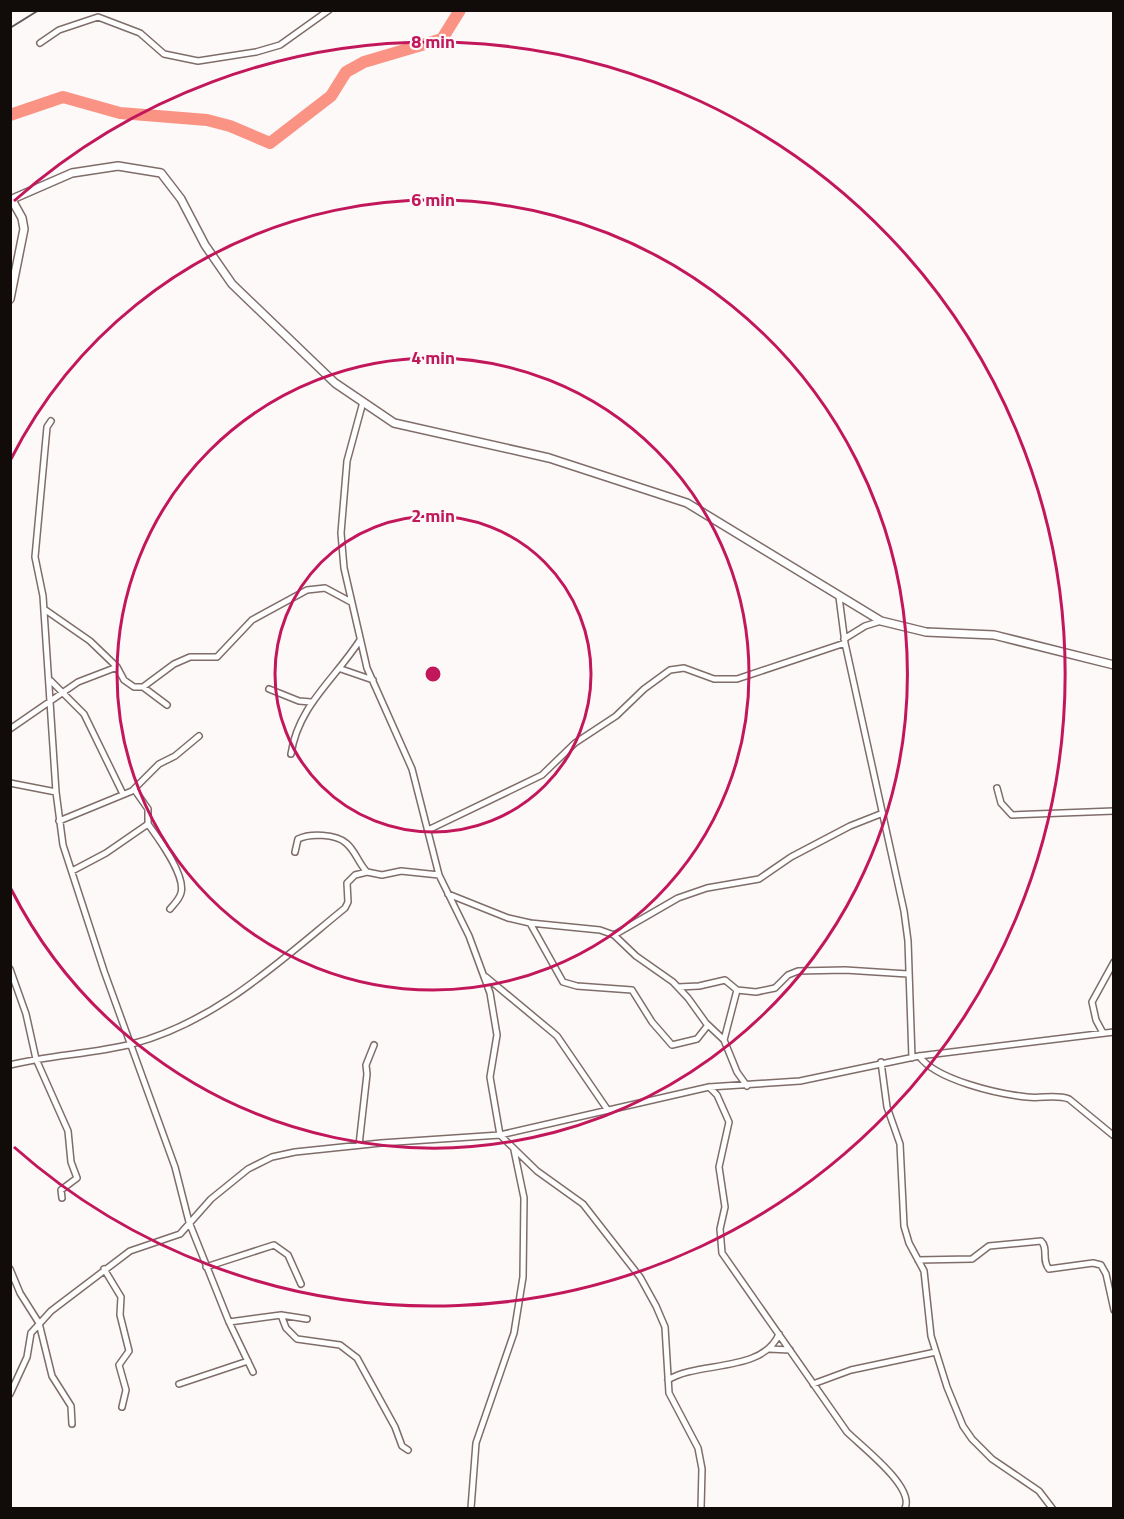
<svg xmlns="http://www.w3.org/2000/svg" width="1124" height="1519" font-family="'Titillium Web',sans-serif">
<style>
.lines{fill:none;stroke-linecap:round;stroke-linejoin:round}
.river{stroke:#fa9383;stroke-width:12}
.minor-casing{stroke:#7f6d69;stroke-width:8}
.tertiary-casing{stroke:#7f6d69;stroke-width:10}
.minor{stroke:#fff;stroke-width:5}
.tertiary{stroke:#fff;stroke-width:7}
.rail{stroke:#5f5958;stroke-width:2}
.ring{fill:none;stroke:#c2185b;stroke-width:3}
.centre{fill:#c2185b;stroke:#fdf9f8;stroke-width:3}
.ring-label{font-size:18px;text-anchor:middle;font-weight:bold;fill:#c2185b;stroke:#fdf9f8;stroke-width:4.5;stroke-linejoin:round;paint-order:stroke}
</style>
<rect width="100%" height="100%" fill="#fdf9f8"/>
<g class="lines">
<path class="river" d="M10 115 63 97 120 113 207 120 230 126 270 143 331 96 346 72 364 62 442 39 460 10"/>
<g class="minor-casing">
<path id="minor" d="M40 43 59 30 98 17 140 33 164 54 198 61 256 52 280 45 329 10
M363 402 347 461 341 533 344 568 367 668 412 769 439 875 469 936 490 993 497 1035 490 1077 500 1135 537 1171 583 1204 640 1277 656 1306 665 1327 669 1393 698 1448 702 1469 701 1508
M51 421 47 427 35 557 43 596 56 792 63 845 104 971 175 1167 189 1222 229 1322 253 1372
M839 597 845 643 904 911 908 941 912 1058
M44 609 90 641 117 667 124 680 134 687H143L174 664 190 657H217L252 620 307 590 325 588 351 602
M844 639 865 626 881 621
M341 669 373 680
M51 681 84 714 123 794
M143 687 167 705
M269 689 299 701 311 702
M10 729 78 682 117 667
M291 754C298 706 335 679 360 640
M10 783 56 792
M997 788 1001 803 1012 815 1114 811
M134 789 148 809V824
M59 821 132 791 159 764 175 756 199 736
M428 830 542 775 575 743 616 716 644 689 670 670 684 668 714 679H737L845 643
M295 852 298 839C310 833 336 834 346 843 355 850 359 864 367 872
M72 871 106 853 148 824C158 838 186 875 181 893 179 900 174 904 170 909
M448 894 508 918 530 923 600 930 614 935 636 956 673 982 688 998 706 1023 724 1040 737 1072 747 1086
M530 923 563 982 577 986 632 990 652 1022 672 1045 697 1039 708 1025
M614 935 678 898 707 888 759 879 791 857 850 826 883 813
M10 969 26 1014 36 1059 68 1131 71 1162 77 1178 61 1190 62 1198
M486 977 557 1036 607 1109
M678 987 699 986 725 980 737 990 756 992 775 988 788 975 798 971 845 970 908 974
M1103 1033 1096 1020 1092 1002 1114 962
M724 1040 737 990
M919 1056C936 1080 998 1094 1027 1097 1041 1099 1055 1094 1069 1099L1114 1136
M881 1062 887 1107 900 1144 904 1226 909 1243 924 1271 931 1336 947 1387 963 1426 972 1439 992 1459 1039 1491 1052 1508
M10 1065C50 1055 92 1054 132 1044 216 1022 280 961 345 908L348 902 347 883 355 875 367 872 382 875 401 871 439 875
M709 1087 717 1095 729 1122 719 1167 725 1207 720 1229 722 1253 847 1432C861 1446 915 1487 905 1508
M359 1145 367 1074 366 1065 374 1045
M918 1260 972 1259 989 1246 1041 1241C1049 1248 1041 1260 1049 1269L1093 1263 1101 1265 1106 1274 1114 1310
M206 1267 274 1245 288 1255 301 1284
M10 1269 20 1293 39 1323 52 1376 71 1406 72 1424
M104 1269 121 1297 120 1315 129 1351 119 1365 126 1390 122 1407
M281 1315 286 1328 297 1339 340 1345 357 1358 395 1427 402 1446 408 1450
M229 1322 281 1315 307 1319
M769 1349 790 1350
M668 1380C697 1361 763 1373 779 1334
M179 1384 248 1361
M813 1384 851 1370 936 1352
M10 1394 27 1357 31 1333 51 1311 130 1251 180 1234 211 1199 248 1169 272 1157 295 1152 381 1143 500 1135 709 1087 800 1081 919 1056 1114 1032
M471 1508 476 1443 514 1333 523 1277 524 1198 514 1150"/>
</g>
<g class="tertiary-casing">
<path id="tertiary" d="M10 200 72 173 118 166 161 173 181 199 205 245 232 284 335 383 394 423 549 458 687 503 881 621 926 632 994 635 1114 665
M10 299 24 229 22 218 12 200"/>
</g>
<use href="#minor" class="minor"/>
<use href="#tertiary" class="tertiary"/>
<path class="rail" d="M10 28 39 10"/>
</g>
<g class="ring">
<circle cx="433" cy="674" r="158"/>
<circle cx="433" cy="674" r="316"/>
<path d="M11 459A474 474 0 1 1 11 889"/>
<path d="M14 201A632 632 0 1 1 14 1147"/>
</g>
<circle cx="433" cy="674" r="9" class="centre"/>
<g class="ring-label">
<text x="433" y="48">8 min</text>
<text x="433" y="206">6 min</text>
<text x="433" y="364">4 min</text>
<text x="433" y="522">2 min</text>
</g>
<rect width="1124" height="1519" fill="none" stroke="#110b09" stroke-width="24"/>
</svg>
